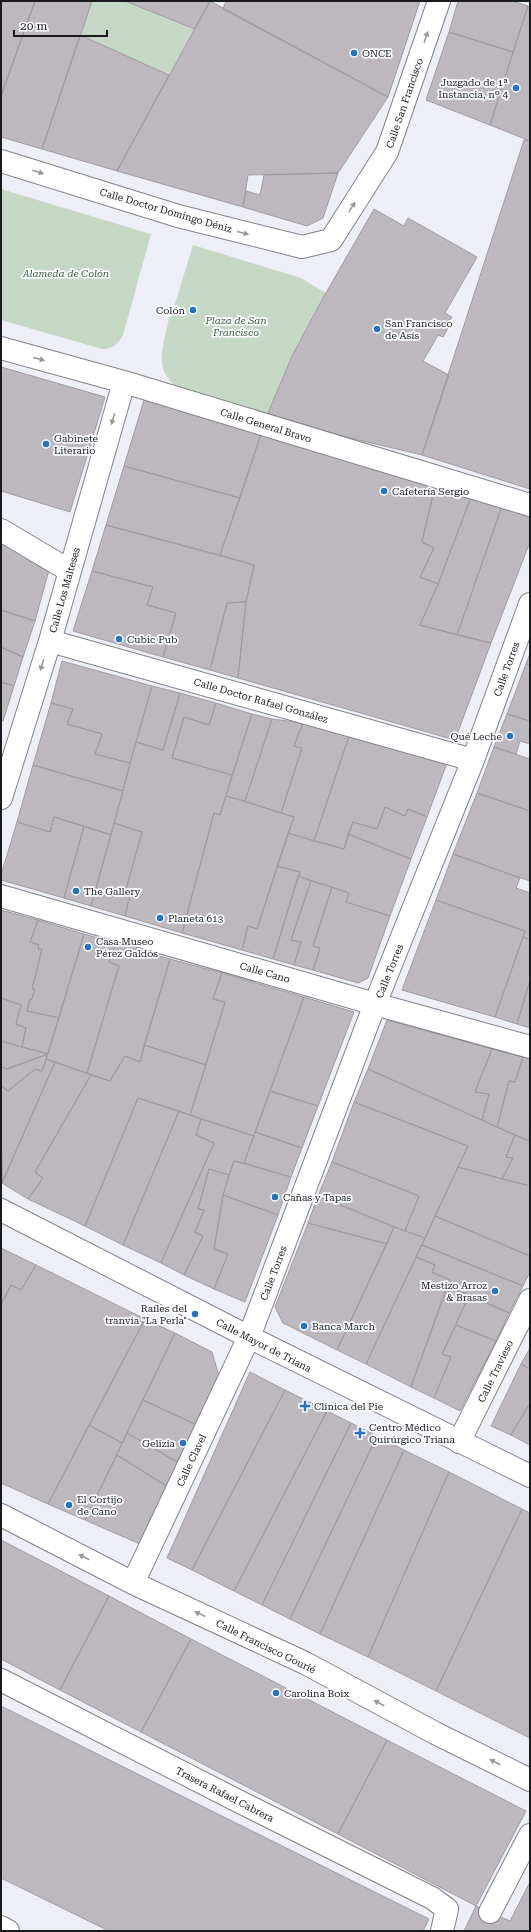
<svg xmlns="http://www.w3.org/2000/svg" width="531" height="1932" font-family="'Roboto Serif',serif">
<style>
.green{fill:#c5d8c5}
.building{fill:#bdb8be;stroke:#a09ba1}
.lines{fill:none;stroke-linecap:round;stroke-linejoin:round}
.minor-casing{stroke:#818289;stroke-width:24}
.minor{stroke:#fff;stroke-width:22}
.oneway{fill:#989899}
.poi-dot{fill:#2373c2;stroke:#fcfdfe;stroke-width:1.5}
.labels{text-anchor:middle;stroke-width:3.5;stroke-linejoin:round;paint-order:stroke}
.poi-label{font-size:10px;fill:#191a1c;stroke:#fcfdfe;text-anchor:start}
.street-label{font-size:10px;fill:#191a1c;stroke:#fcfdfe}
.park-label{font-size:10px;font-style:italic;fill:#355b38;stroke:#fcfdfe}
</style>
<rect width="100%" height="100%" fill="#eeeff6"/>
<path class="green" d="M92 1H125L195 29 169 75 80 35Z
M1 189 151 234 123 335C118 344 113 349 102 349L1 320Z
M193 245 301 278 326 293 292 356 266 418 180 389C151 371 164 345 169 318L171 317Z"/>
<path class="building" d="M1 1H35L1 96Z
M35 1H92L42 149 1 137V96Z
M125 1H210L195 29Z
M210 1 388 97 338 173 248 175 243 207 117 171Z
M226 1H420L388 97 223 9Z
M458 1H512L528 6 513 52 449 32Z
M528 6 530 7V141L490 125Z
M449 32 513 52 490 125 426 100Z
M80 35 169 75 117 171 42 149Z
M524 140 530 141V489L422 455Z
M338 173 323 218 307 226 243 207 246 191 260 195 264 175Z
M374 209 404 226 408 218 477 257 445 313 452 317 447 325 449 326 443 337 438 335 423 361 449 375 422 455 266 418 292 356 323 298Z
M1 367 105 397 70 512 1 491Z
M144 400 261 434 240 498 124 466Z
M261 434 435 486 422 542 434 548 420 577 438 584 420 625 491 643 455 740 238 678 246 602 254 565 220 555Z
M124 466 240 498 220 555 106 525Z
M435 486 471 497 438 584 420 577 434 548 422 542Z
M471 497 502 506 457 635 420 625 438 584Z
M502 506 530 514V542L491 643 457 635Z
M106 525 254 565 246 602 227 603 210 670 163 657 176 613 147 605 153 587 92 571Z
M1 543 49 570 35 621 1 610Z
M92 571 153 587 147 605 176 613 163 657 73 631Z
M246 602 238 678 210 670 227 603Z
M1 610 35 621 23 657 1 647Z
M1 647 23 657 14 686 1 682Z
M530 653V665L526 664Z
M62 661 152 686 130 763 95 754 102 734 67 724 73 709 51 703Z
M526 664 530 665V721L507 714Z
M1 682 14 686 3 721 1 720Z
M152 686 180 693 163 750 136 742Z
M180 693 216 703 209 725 184 717 172 758 232 775 220 815 214 813 182 933 125 916 130 895 125 893 142 832 114 823 136 742 163 750Z
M51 703 73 709 67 724 102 734 95 754 130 763 123 791 33 765Z
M216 703 252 714 232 775 172 758 184 717 209 725Z
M252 714 272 719 245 801 226 796Z
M507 714 530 721V744L520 741 516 754 494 747Z
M272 719 303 723 294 746 302 748 281 813 245 801Z
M303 723 349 736 314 841 288 833 294 817 281 813 302 748 294 746Z
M349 736 447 763 427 817 408 809 405 816 385 807 377 829 353 822 344 849 314 841Z
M494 747 530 759V811L477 793Z
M33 765 123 791 111 835 54 817 50 832 17 822Z
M477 793 530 811V881L453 854Z
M226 796 294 817 257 929 248 926 242 950 182 933 214 813 220 815Z
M385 807 405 816 408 809 427 817 411 859 348 834 353 822 377 829Z
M54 817 84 826 64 898 1 880V875L17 822 50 832Z
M114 823 142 832 125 893 130 895 125 916 91 906Z
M84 826 111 835 91 906 64 898Z
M288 833 344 849 348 834 411 859 390 916 346 902 349 893 298 876 300 872 277 866Z
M453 854 520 878 516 888 530 893V940L523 937 525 931 436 900Z
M277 866 300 872 273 959 242 950 248 926 257 929Z
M298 876 311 881 291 940 301 942 294 965 273 959Z
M311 881 332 887 313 946 320 948 313 970 294 965 301 942 291 940Z
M332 887 349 893 346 902 390 916 368 978 358 983 313 970 320 948 313 946Z
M436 900 525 931 495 1017 402 990Z
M1 910 38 920 30 942 39 945 38 949H42L32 989H35L32 999H30L27 1011 59 1018 48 1054 22 1047 26 1028 16 1024 21 1005 1 998Z
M38 920 84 934 59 1018 27 1011 30 999H32L35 989H32L42 949H38L39 945 30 942Z
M84 934 116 943 109 962 119 966 87 1073 46 1059Z
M523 937 530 940V980L517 1024 495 1017Z
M116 943 170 959 140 1062 125 1056 110 1081 87 1073 119 966 109 962Z
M170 959 222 973 213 999 225 1002 206 1065 144 1045Z
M222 973 304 997 254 1136 190 1115 225 1002 213 999Z
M530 980V1028L517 1024Z
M304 997 354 1012 318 1106 270 1091Z
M1 998 21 1005 16 1024 26 1028 22 1047 1 1041Z
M387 1020 492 1049 475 1092 489 1094 482 1120 368 1069Z
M1 1041 22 1047 48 1054 7 1069 1 1067Z
M144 1045 206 1065 190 1115 138 1098 85 1226 28 1199 43 1178 35 1172 91 1075 110 1081 125 1056 140 1062Z
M492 1049 523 1057 515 1082 509 1081 497 1127 482 1120 489 1094 475 1092Z
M48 1054 42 1071 35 1069 8 1091 1 1086V1067L7 1069Z
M523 1057 530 1059 529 1141 497 1127 509 1081 515 1082Z
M46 1059 55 1062 2 1183 1 1086 8 1091 35 1069 42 1071Z
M55 1062 91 1075 35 1172 43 1178 28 1199 2 1183Z
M368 1069 515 1135 506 1157 513 1158 502 1179 458 1167 468 1146 354 1102Z
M270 1091 318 1106 302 1148 255 1132Z
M138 1098 179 1111 123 1245 85 1226Z
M354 1102 468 1146 425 1238 405 1231 419 1196 332 1162Z
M179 1111 201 1119 196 1135 214 1143 161 1263 123 1245Z
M201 1119 254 1136 244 1163 234 1161 229 1175 209 1169 198 1209 204 1210 195 1232 203 1236 184 1275 161 1263 214 1143 196 1135Z
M255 1132 302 1148 291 1177 244 1163Z
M515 1135 529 1141 530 1139V1186L502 1179 513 1158 506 1157Z
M234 1161 291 1177 278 1215 223 1195Z
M332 1162 419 1196 405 1231 318 1196Z
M458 1167 530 1186V1256L435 1216Z
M209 1169 229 1175 223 1195 214 1249 228 1254 214 1289 184 1275 203 1236 195 1232 204 1210 198 1209Z
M223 1195 278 1215 245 1302 214 1289 228 1254 214 1249Z
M318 1196 394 1227 387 1244 308 1223Z
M435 1216 530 1256V1272L523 1286 422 1245Z
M308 1223 387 1244 337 1350 283 1323 275 1307Z
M394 1227 425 1238 366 1364 337 1350Z
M422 1245 523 1286 509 1313 447 1286 450 1280 432 1272 435 1265 416 1257Z
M1 1248 36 1265 21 1290 11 1285 1 1305Z
M416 1257 435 1265 432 1272 450 1280 411 1387 366 1364Z
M36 1265 145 1319 48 1504 1 1483V1305L11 1285 21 1290Z
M447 1286 469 1295 442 1354 451 1357 434 1398 411 1387Z
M469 1295 509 1313 496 1341 456 1325Z
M145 1319 175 1333 122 1443 89 1425Z
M456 1325 496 1341 460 1411 434 1398 451 1357 442 1354Z
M175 1333 212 1352 219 1376 197 1425 143 1400Z
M530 1348V1369L521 1364Z
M521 1364 530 1369V1403L511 1435 491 1426Z
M250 1372 285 1390 192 1570 167 1558Z
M285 1390 327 1411 234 1591 192 1570Z
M143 1400 197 1425 179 1463 127 1433Z
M530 1403V1445L511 1435Z
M327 1411 351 1423 262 1605 234 1591Z
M351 1423 377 1436 290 1619 262 1605Z
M89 1425 122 1443 85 1520 48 1504Z
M127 1433 179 1463 168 1487 117 1455Z
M377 1436 404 1450 320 1634 290 1619Z
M404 1450 449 1472 368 1657 320 1634Z
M117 1455 168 1487 142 1545 85 1520Z
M449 1472 522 1509 436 1691 368 1657Z
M522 1509 530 1513V1738L436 1691Z
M1 1540 109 1596 60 1690 1 1659Z
M109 1596 191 1639 141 1732 60 1690Z
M191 1639 387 1740 338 1834 141 1732Z
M1 1706 429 1919 423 1931H109L1 1878Z
M387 1740 526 1811 476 1906 338 1834Z
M530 1882V1931H464L476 1906 510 1921Z"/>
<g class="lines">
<g class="minor-casing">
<path id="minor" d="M1 161 178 216 302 247 331 240 387 152 439 1
M1 348 124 382 530 505
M1 530 70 571
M50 641 473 760
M1 798 50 641 124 382
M1 896 375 1004 530 1047
M1 1210 249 1337 530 1476
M459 1442 530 1300
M1 1515 133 1583 305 1663 435 1733 530 1780
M133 1583 249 1337 375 1004 473 760 530 604
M1 1680 240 1802 432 1898 447 1909 442 1931
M490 1912 530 1835
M1 1927 8 1931"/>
</g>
<use href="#minor" class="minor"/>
</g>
<defs><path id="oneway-solid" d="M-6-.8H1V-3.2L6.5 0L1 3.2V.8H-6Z"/></defs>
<g class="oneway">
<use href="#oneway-solid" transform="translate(426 37) rotate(-71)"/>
<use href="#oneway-solid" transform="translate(38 172) rotate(17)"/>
<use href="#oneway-solid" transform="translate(352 207) rotate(-58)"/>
<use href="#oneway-solid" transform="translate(243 233) rotate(14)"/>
<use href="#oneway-solid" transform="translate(39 359) rotate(15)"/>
<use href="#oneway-solid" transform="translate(113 419) rotate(106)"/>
<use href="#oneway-solid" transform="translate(42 665) rotate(107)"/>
<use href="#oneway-solid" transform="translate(84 1557) rotate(-153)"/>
<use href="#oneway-solid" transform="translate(200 1614) rotate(-155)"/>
<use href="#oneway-solid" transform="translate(379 1703) rotate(-152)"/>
<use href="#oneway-solid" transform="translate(495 1762) rotate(-153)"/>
</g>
<g class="poi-dot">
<circle cx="354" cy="53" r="4"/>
<circle cx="516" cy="88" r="4"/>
<circle cx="193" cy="310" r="4"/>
<circle cx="377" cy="329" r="4"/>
<circle cx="46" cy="444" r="4"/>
<circle cx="384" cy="491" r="4"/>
<circle cx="119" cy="639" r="4"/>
<circle cx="510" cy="736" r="4"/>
<circle cx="76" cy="891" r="4"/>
<circle cx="160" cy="918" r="4"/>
<circle cx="88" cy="947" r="4"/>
<circle cx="275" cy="1197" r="4"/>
<circle cx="495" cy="1291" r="4"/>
<circle cx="195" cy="1314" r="4"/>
<circle cx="304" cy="1326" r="4"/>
<path d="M303 1400h4v4h4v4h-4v4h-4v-4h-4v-4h4z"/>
<path d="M358 1427h4v4h4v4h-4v4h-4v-4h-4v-4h4z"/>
<circle cx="183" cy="1443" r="4"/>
<circle cx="69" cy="1505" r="4"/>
<circle cx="276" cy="1693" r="4"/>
</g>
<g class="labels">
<g class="poi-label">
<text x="362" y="57">ONCE</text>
<text x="508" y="86" text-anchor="end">Juzgado de 1ª<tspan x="508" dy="12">Instancia, nº 4</tspan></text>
<text x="185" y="314" text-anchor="end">Colón</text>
<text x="385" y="327">San Francisco<tspan x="385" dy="12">de Asís</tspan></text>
<text x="54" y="442">Gabinete<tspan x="54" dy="12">Literario</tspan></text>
<text x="392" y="495">Cafetería Sergio</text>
<text x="127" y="643">Cubic Pub</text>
<text x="502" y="740" text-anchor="end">Qué Leche</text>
<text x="84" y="895">The Gallery</text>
<text x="168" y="922">Planeta 613</text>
<text x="96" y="945">Casa Museo<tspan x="96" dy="12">Pérez Galdós</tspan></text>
<text x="283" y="1201">Cañas y Tapas</text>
<text x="487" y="1289" text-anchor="end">Mestizo Arroz<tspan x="487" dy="12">&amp; Brasas</tspan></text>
<text x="187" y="1312" text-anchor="end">Raíles del<tspan x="187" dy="12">tranvía "La Perla"</tspan></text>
<text x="312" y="1330">Banca March</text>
<text x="314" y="1410">Clínica del Pie</text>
<text x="369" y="1431">Centro Médico<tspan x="369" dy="12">Quirúrgico Triana</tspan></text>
<text x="175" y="1447" text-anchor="end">Gelizia</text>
<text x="77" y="1503">El Cortijo<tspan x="77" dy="12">de Cano</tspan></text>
<text x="284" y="1697">Carolina Boix</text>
</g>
<g class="street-label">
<text transform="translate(404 103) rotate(-71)" y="4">Calle San Francisco</text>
<text transform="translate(166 210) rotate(16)" y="4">Calle Doctor Domingo Déniz</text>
<text transform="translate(266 425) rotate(17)" y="4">Calle General Bravo</text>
<text transform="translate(64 590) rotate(-74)" y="4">Calle Los Malteses</text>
<text transform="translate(506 669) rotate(-70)" y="4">Calle Torres</text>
<text transform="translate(261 700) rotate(16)" y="4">Calle Doctor Rafael González</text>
<text transform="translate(389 971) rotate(-68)" y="4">Calle Torres</text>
<text transform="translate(265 972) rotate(16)" y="4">Calle Cano</text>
<text transform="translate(273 1273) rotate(-69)" y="4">Calle Torres</text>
<text transform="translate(264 1345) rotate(27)" y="4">Calle Mayor de Triana</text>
<text transform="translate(495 1371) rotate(-64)" y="4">Calle Travieso</text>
<text transform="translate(191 1460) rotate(-65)" y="4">Calle Clavel</text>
<text transform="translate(266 1646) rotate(26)" y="4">Calle Francisco Gourié</text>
<text transform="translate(225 1794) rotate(27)" y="4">Trasera Rafael Cabrera</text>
</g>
<g class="park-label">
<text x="66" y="277">Alameda de Colón</text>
<text x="236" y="324">Plaza de San<tspan x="236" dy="12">Francisco</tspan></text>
</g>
</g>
<rect width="531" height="1932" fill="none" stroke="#191a1c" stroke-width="4"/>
<path d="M14 30v6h93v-6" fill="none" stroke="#191a1c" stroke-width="2"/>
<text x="20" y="30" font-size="12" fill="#191a1c" stroke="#fcfdfe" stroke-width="3" paint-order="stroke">20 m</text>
</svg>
